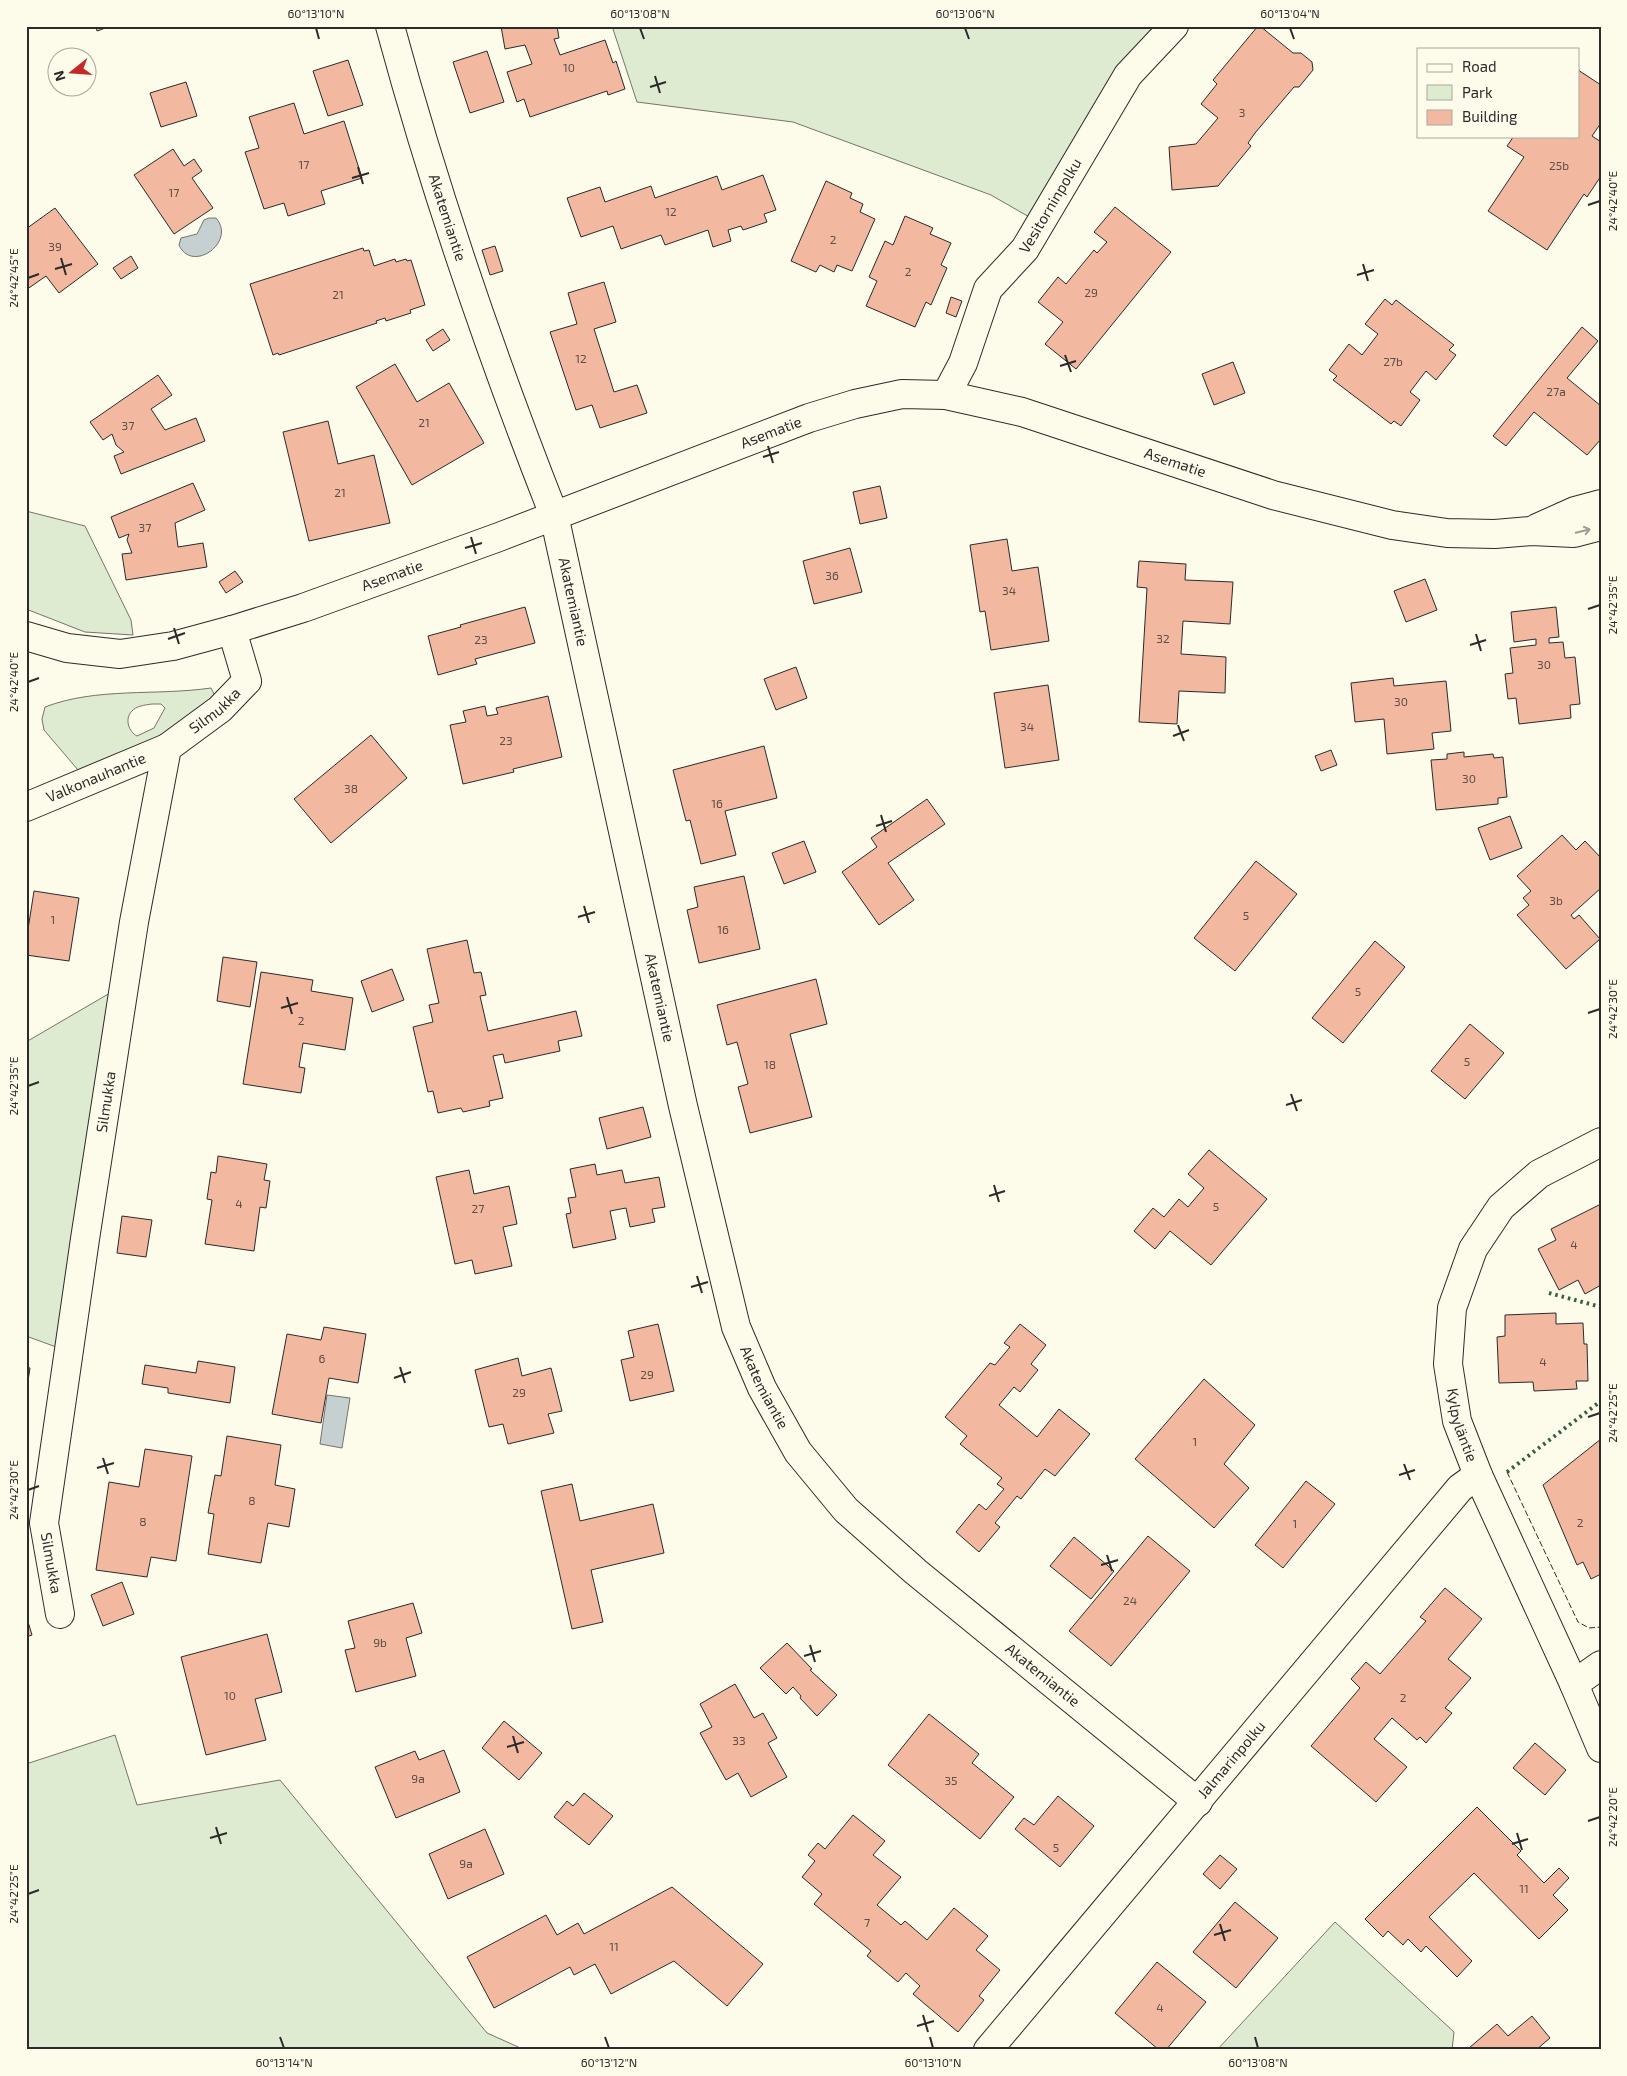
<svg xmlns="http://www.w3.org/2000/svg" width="1627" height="2076" font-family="'Exo 2',sans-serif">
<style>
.green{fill:#deebd1;stroke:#74746e;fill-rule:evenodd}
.water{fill:#c7d0d0;stroke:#74746e}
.building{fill:#f2b8a0;stroke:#2b2b2b}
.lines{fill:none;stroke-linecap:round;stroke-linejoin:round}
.minor-casing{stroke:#2b2b2b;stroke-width:30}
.minor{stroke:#fdfbea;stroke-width:28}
.hedge{stroke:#34623c;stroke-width:4;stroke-dasharray:2.5 4;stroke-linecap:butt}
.fence{stroke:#2b2b2b;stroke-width:1;stroke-dasharray:6 2.5;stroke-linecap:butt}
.oneway{stroke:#9e9d94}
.ticks{fill:none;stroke:#2b2b2b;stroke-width:2}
.labels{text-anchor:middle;stroke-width:4;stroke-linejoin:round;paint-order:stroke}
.number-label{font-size:12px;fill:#5d4e48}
.street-label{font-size:15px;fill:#2b2b2b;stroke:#fdfbea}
.neatline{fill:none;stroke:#2b2b2b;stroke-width:2}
.ticks-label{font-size:12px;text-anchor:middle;fill:#2b2b2b}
</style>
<rect width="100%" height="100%" fill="#fdfbea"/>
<path class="green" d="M612 26H1161L1031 218 991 195 793 122 637 102Z
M26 511 85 526 131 620 133 635 85 632 26 609Z
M211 688 214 694 212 701 173 730 100 765 78 770 44 730 42 719 45 707C97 687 156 696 211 688ZM152 704H161L165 708 154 728 137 736C129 732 124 719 132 711 136 706 145 705 152 704Z
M110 993 59 1348 26 1336V1042Z
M115 1735 137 1805 280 1780 487 2033 525 2050H26V1764Z
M1335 1922 1454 2032 1452 2050H1217Z"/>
<path class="water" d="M209 218H216C237 242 192 274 179 245L181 238 197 234 204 220Z
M327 1395 350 1398 342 1448 320 1444Z"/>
<path class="building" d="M96 26H111L97 31Z
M501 26H557L559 38 554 39 560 55 605 40 613 63 616 61 625 89 608 95 607 91 530 117 524 99 517 102 507 72 532 64 525 45 505 49Z
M1258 26H1260L1293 53H1301L1312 62 1313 70 1299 87H1294L1255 133 1248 143 1251 146 1218 186 1172 190 1169 147 1196 144 1218 118 1201 104 1217 84 1213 80Z
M487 51 504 102 470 113 453 62Z
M348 60 363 105 328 116 313 71Z
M1578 70 1601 85V123L1592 136 1601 142V176L1587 197 1584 194 1547 250 1488 211 1524 157 1507 146 1514 136H1578Z
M186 82 197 116 161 127 150 93Z
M294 103 304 134 344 121 362 178 321 191 325 204 288 216 284 203 264 209 245 152 259 148 249 117Z
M173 149 184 166 194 159 202 171 192 178 213 208 174 234 134 175Z
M763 175 776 210 764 214 767 222 743 230 741 226 728 230 731 241 713 247 708 230 665 245 661 235 621 249 613 226 581 237 567 198 600 187 605 202 651 186 655 198 717 176 722 190Z
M826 181 852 193 850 198 863 204 860 212 875 219 852 271 837 265 834 272 820 265 816 272 791 261Z
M1115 207 1171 252 1076 369 1045 344 1063 322 1038 302 1058 277 1066 284 1094 250 1097 253 1107 242 1094 232Z
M55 208 98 264 59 293 46 276 26 290V229Z
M905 216 933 228 930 234 951 243 941 265 947 268 931 305 926 302 915 327 866 306 877 281 869 277 885 241 893 245Z
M495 246 503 271 490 275 482 250Z
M363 248 364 251 369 250 374 266 395 259 396 262 406 259 407 261 411 260 425 305 410 310 411 313 386 321 385 318 376 321 377 323 279 355 278 353 273 355 250 284Z
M131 256 138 268 121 279 113 268Z
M604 282 616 322 594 329 614 392 637 385 647 413 600 428 592 405 576 410 550 332 577 324 568 293Z
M951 297 962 301 956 317 946 313Z
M1385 299 1392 305 1396 300 1454 345 1449 350 1456 355 1436 380 1426 371 1410 392 1420 400 1401 426 1394 421 1391 424 1333 380 1337 376 1329 370 1349 344 1362 355 1378 334 1365 324Z
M1582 327 1598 341 1567 378 1601 406V439L1587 455 1534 412 1506 446 1493 436Z
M443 329 450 340 433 351 426 340Z
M1233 362 1245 393 1214 405 1202 374Z
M395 364 417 402 449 383 484 443 412 485 356 387Z
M158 375 172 395 151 409 165 430 196 418 205 441 121 474 114 456 124 452 116 445 112 434 103 440 90 422Z
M328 421 338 464 374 455 390 523 309 541 283 432Z
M193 483 205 510 175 523 178 547 203 543 207 567 126 580 122 554 132 553 127 540 129 534 119 538 111 517Z
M880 486 887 518 860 524 853 492Z
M1007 539 1012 571 1038 567 1049 641 991 650 985 611 980 612 970 545Z
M850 548 862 592 814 604 803 561Z
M1139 561 1186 564 1185 580 1233 582 1230 624 1183 621 1181 654 1226 657 1225 693 1179 691 1177 724 1139 722 1147 588 1137 587Z
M235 571 243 582 226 593 219 582Z
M1425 579 1437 610 1406 622 1394 591Z
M525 607 535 643 475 659 477 664 438 675 428 636 461 627 460 625Z
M1556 607 1559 637 1549 638V643L1563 642 1565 658 1575 657 1580 704 1570 705 1571 718 1519 724 1516 698 1508 699 1505 674 1513 673 1510 648 1536 645V639L1514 642 1511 612Z
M796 667 807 698 776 710 764 679Z
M1393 678 1394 686 1446 681 1451 731 1432 733 1434 749 1387 754 1384 719 1355 722 1351 683Z
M1048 685 1059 760 1005 768 994 693Z
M548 696 562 757 513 769 514 772 463 784 450 725 466 722 463 711 485 706 487 716 498 714 496 708Z
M371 735 407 778 331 843 294 799Z
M764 746 777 798 725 811 736 855 701 864 690 820 686 821 673 770Z
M1331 750 1337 765 1321 771 1315 756Z
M1464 752V757L1493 754 1494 758 1503 757 1507 797 1498 798V804L1436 810 1431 760 1447 759V754Z
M927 799 945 824 888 863 914 900 879 925 842 872 877 847 871 838Z
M1510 816 1522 848 1490 860 1478 828Z
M1562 835 1576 850 1585 841 1601 858V888L1571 915 1574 919 1579 915 1600 939 1566 969 1517 915 1529 905 1523 898 1531 891 1517 876Z
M804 841 816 872 784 884 772 853Z
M1256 861 1297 894 1235 971 1194 938Z
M744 876 760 949 699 963 687 910 698 907 694 887Z
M34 891 79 898 69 961 26 955V942Z
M467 940 474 973 481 972 486 995 480 996 488 1031 576 1011 582 1036 558 1041 560 1051 505 1063 503 1054 493 1056 503 1098 489 1101 490 1106 463 1112 461 1108 438 1113 433 1091 428 1092 413 1027 433 1022 429 1005 439 1003 427 949Z
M1375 941 1405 967 1343 1043 1312 1018Z
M223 957 257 962 250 1007 217 1001Z
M392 969 404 1000 372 1012 361 981Z
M261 972 313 980 311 991 353 998 345 1050 303 1043 299 1067 305 1068 301 1093 243 1084Z
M816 979 827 1024 790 1034 812 1117 750 1133 738 1087 748 1084 737 1042 727 1045 717 1005Z
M1470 1024 1504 1053 1465 1099 1431 1071Z
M643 1107 651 1137 607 1149 599 1118Z
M1209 1150 1267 1199 1211 1265 1170 1231 1155 1249 1134 1231 1153 1208 1164 1217 1179 1199 1188 1207 1204 1188 1188 1174Z
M218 1156 267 1164 264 1180 270 1181 266 1208 260 1207 254 1251 205 1244 212 1200 207 1199 211 1172 216 1173Z
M595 1164 597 1175 622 1170 625 1183 659 1177 665 1207 652 1209 655 1222 630 1227 626 1208 610 1211 616 1239 573 1248 566 1214 571 1213 568 1198 576 1197 570 1169Z
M469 1170 474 1194 509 1186 517 1224 503 1227 512 1266 475 1274 472 1260 455 1264 436 1177Z
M1601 1204V1285L1585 1294 1578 1280 1559 1290 1538 1249 1556 1240 1551 1229Z
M122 1216 152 1220 146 1257 117 1253Z
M1556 1313V1324L1583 1323 1584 1344H1587L1588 1381H1576L1577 1389 1534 1391 1533 1382 1499 1383 1497 1337 1505 1336V1315Z
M658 1324 674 1391 630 1401 621 1360 634 1357 628 1331Z
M1020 1324 1046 1345 1031 1364 1038 1370 1020 1392 1014 1387 999 1405 1037 1437 1059 1409 1090 1434 1055 1476 1045 1469 1021 1499 1017 1496 995 1523 1000 1527 979 1552 956 1532 979 1504 986 1510 1004 1489 997 1484 1002 1478 960 1444 967 1436 945 1417 990 1363 995 1365 1010 1347 1004 1343Z
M324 1327 366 1334 358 1383 329 1378 321 1423 272 1414 287 1334 321 1340Z
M518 1358 522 1376 551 1368 562 1411 548 1414 554 1433 508 1444 503 1424 489 1427 475 1370Z
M198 1361 235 1367 230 1403 168 1393V1388L142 1384 145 1365 196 1373Z
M26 1367 30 1368 26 1394Z
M1204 1379 1255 1425 1224 1464 1249 1488 1214 1528 1135 1459Z
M227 1436 281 1445 275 1485 295 1489 289 1527 268 1523 261 1563 208 1554 214 1514 208 1513 215 1475 221 1476Z
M1601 1439V1574L1591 1579 1583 1562 1577 1565 1543 1485Z
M145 1449 192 1456 176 1561 151 1557 147 1577 96 1570 109 1482 139 1487Z
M1306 1481 1335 1504 1283 1568 1255 1545Z
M572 1484 580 1521 653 1504 664 1553 591 1570 603 1622 572 1629 541 1491Z
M1148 1536 1190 1571 1111 1666 1069 1631Z
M1074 1537 1114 1571 1091 1599 1050 1566Z
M122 1582 134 1614 103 1626 91 1595Z
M1445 1588 1482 1619 1448 1659 1471 1678 1445 1708 1452 1713 1426 1743 1420 1737 1417 1740 1392 1718 1374 1739 1407 1767 1376 1802 1311 1746 1360 1688 1351 1679 1366 1662 1380 1674 1426 1621 1420 1617Z
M413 1603 422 1633 406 1638 416 1676 356 1692 345 1650 355 1648 348 1621Z
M26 1615 32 1635 26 1637Z
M267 1634 282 1692 255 1699 266 1740 206 1755 181 1657Z
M787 1643 812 1669 810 1670 837 1695 817 1716 800 1698 801 1696 793 1687 786 1694 760 1668Z
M735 1684 754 1718 763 1713 777 1738 768 1743 787 1777 751 1797 738 1773 726 1780 700 1733 712 1727 700 1704Z
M929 1714 979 1754 972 1763 1014 1797 980 1839 888 1765Z
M504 1721 542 1753 519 1780 482 1748Z
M1535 1743 1566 1770 1545 1795 1513 1768Z
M444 1750 460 1792 396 1818 375 1767 415 1751 419 1760Z
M584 1793 613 1816 589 1845 554 1817 567 1801 573 1806Z
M1058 1796 1094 1826 1060 1867 1015 1829 1024 1818 1034 1825Z
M1477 1807 1521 1851 1517 1855 1544 1883 1559 1868 1569 1878 1553 1895 1568 1910 1539 1939 1474 1873 1429 1917 1472 1961 1457 1977 1426 1946 1421 1952 1408 1939 1403 1945 1388 1931 1383 1937 1365 1919Z
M853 1815 885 1841 873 1855 901 1877 877 1905 901 1925 905 1921 927 1940 954 1908 988 1936 976 1950 1000 1970 979 1996 984 2000 958 2032 913 1994 920 1986 906 1973 898 1982 867 1956 871 1951 814 1904 822 1894 802 1877 815 1861 808 1855 818 1843 825 1849Z
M485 1829 504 1874 448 1899 429 1854Z
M1220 1855 1237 1869 1220 1889 1203 1874Z
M672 1887 763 1964 727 2006 674 1961 611 1994 595 1964 574 1975 570 1967 494 2008 467 1957 546 1915 557 1935 578 1923 584 1934Z
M1235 1902 1278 1938 1236 1988 1193 1952Z
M1157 1962 1206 2002 1166 2050H1159L1115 2013Z
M1532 2016 1550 2038 1536 2050H1470L1469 2048 1497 2024 1508 2036Z"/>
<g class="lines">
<g class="minor-casing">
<g id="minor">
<path id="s1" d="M390 26C435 192 491 355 554 515L683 1106 736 1327 762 1388 798 1452 846 1510 916 1572 1198 1802"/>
<path id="s2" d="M946 395 963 363 988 289 1025 249 1128 75 1174 26"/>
<path d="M1537 528 1575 511 1601 504"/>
<path id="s3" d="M26 636 67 648 120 654 173 646 232 630 303 608 499 537 809 418 855 404 902 394 946 395 1022 412 1273 495 1392 525 1447 533 1495 534 1531 531 1574 533 1601 526"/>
<path id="s4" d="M26 807 167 748"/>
<path id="s5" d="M1601 1142 1539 1174 1501 1207 1473 1249 1452 1308 1448 1364 1457 1421 1478 1475 1574 1684 1601 1748"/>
<path id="s6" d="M60 1614 44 1523 85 1239 134 922 167 748 220 709 247 681 232 630"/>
<path d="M1574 1684 1601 1665"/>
<path id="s7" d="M988 2050 1460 1488 1478 1475"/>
</g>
</g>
<use href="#minor" class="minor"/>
<path class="hedge" d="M1549 1293 1601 1307
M1507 1472 1601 1401"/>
<path class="fence" d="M1507 1472 1578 1622 1589 1628 1601 1627"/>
</g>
<defs><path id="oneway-shaft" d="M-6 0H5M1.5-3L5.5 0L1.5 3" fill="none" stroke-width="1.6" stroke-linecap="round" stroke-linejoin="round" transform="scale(1.25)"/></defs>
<use class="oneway" href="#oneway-shaft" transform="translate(1583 531) rotate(-14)"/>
<path class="ticks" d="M316 28 319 39M640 28 644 39M965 28 969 39M1290 28 1294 39M655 76 660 93M650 87 666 82M358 167 363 184M352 178 369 173M1588 205 1600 201M61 258 66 275M1363 264 1368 281M55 269 72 264M1357 275 1374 270M28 278 39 274M1065 355 1071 372M1060 366 1076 361M768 446 773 463M763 457 779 452M471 537 476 554M465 548 482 543M1588 609 1600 605M174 628 179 644M1476 634 1481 651M168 639 185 633M1470 645 1486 640M28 682 39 678M1178 725 1184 741M1173 736 1189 730M881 815 886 832M876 826 892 821M584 906 589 923M578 917 595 912M287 997 292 1014M281 1008 298 1003M1588 1013 1600 1009M28 1086 39 1082M1291 1094 1297 1111M1286 1105 1302 1100M994 1185 999 1202M989 1196 1005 1191M697 1276 702 1293M691 1287 708 1282M400 1367 405 1383M394 1378 411 1372M1588 1417 1600 1413M103 1458 108 1474M1404 1464 1410 1480M97 1468 114 1463M1399 1475 1415 1470M28 1490 39 1486M1107 1555 1112 1571M1101 1565 1118 1560M810 1645 815 1662M804 1656 821 1651M513 1736 518 1753M507 1747 524 1742M1588 1821 1600 1817M216 1827 221 1844M1517 1833 1522 1850M210 1838 227 1833M1512 1844 1528 1839M28 1894 39 1890M1220 1924 1225 1941M1214 1935 1231 1930M923 2015 928 2032M917 2026 934 2021M280 2037 284 2048M605 2037 609 2048M930 2037 933 2048M1255 2037 1258 2048"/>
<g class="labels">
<g class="number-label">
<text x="569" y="72">10</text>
<text x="1242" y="117">3</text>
<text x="304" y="169">17</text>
<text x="1559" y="170">25b</text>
<text x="174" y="197">17</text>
<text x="671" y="216">12</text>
<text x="833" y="244">2</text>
<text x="55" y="251">39</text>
<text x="908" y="276">2</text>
<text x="1091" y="297">29</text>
<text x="338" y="299">21</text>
<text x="581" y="363">12</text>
<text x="1393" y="366">27b</text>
<text x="1556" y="396">27a</text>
<text x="424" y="427">21</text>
<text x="128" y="430">37</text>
<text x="340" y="497">21</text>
<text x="145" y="532">37</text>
<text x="832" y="580">36</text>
<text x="1009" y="595">34</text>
<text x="1163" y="643">32</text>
<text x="481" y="644">23</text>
<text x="1544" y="669">30</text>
<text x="1401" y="706">30</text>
<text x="1027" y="731">34</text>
<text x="506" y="745">23</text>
<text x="1469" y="783">30</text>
<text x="351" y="793">38</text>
<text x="717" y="808">16</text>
<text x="1556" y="905">3b</text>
<text x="1246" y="920">5</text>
<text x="53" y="924">1</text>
<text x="723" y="934">16</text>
<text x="1358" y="996">5</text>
<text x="301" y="1025">2</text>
<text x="1467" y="1066">5</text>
<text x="770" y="1069">18</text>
<text x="239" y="1208">4</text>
<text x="1216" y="1211">5</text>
<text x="478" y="1213">27</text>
<text x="1574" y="1249">4</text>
<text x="322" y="1363">6</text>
<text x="1543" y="1366">4</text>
<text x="647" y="1379">29</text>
<text x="519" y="1397">29</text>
<text x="1195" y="1446">1</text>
<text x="252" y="1505">8</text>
<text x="143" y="1526">8</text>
<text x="1580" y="1527">2</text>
<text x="1295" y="1528">1</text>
<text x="1130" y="1605">24</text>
<text x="380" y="1647">9b</text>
<text x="230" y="1700">10</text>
<text x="1403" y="1702">2</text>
<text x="739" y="1745">33</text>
<text x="418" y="1783">9a</text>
<text x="951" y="1785">35</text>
<text x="1056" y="1852">5</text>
<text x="466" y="1868">9a</text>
<text x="1524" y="1893">11</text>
<text x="867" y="1927">7</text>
<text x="614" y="1951">11</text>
<text x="1160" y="2012">4</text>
</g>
<g class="street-label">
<text dy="5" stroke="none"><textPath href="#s2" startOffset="219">Vesitorninpolku</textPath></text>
<text dy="5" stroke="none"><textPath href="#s1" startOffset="200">Akatemiantie</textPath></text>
<text dy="5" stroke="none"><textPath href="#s3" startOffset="785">Asematie</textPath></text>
<text dy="5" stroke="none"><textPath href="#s3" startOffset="1205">Asematie</textPath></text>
<text dy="5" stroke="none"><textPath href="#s3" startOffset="380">Asematie</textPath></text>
<text dy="5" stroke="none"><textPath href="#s1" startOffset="605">Akatemiantie</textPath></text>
<text dy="5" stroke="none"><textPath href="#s6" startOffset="938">Silmukka</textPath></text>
<text dy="5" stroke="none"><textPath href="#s4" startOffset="76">Valkonauhantie</textPath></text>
<text dy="5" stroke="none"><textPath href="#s1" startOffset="1010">Akatemiantie</textPath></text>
<text dy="5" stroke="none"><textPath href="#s6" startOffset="518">Silmukka</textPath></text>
<text dy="5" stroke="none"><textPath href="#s1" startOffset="1415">Akatemiantie</textPath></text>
<text dy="5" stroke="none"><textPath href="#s5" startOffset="352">Kylpyläntie</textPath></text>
<text transform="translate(51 1563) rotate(80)" y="5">Silmukka</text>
<text dy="5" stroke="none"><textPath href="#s1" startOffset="1820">Akatemiantie</textPath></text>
<text dy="5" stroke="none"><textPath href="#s7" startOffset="379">Jalmarinpolku</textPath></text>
</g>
</g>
<rect width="1627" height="2076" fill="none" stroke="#fdfbea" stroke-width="55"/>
<rect x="1417" y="48" width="162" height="90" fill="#fdfbea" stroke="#a9a89e"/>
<rect x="1427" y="64" width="25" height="8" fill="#fdfbea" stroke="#a9a89e"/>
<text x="1462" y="72" font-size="15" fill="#2b2b2b">Road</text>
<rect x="1427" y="85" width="25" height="15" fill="#deebd1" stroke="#a9a89e"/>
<text x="1462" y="98" font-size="15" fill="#2b2b2b">Park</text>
<rect x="1427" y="110" width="25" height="15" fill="#f2b8a0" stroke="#a9a89e"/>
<text x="1462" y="122" font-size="15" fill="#2b2b2b">Building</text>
<g transform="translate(72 72) rotate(253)"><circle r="24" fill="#fdfbea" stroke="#a9a89e"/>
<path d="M0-4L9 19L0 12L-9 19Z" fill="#c62828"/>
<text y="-8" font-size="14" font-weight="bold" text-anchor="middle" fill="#2b2b2b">N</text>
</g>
<rect x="28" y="28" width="1572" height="2020" class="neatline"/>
<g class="ticks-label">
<text x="316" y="18">60°13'10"N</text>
<text x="640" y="18">60°13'08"N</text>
<text x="965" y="18">60°13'06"N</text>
<text x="1290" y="18">60°13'04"N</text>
<text transform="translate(1613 201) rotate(-90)" y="4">24°42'40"E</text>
<text transform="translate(14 278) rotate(-90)" y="4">24°42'45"E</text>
<text transform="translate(1613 605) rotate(-90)" y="4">24°42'35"E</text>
<text transform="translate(14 682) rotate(-90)" y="4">24°42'40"E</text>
<text transform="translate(1613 1009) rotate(-90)" y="4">24°42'30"E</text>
<text transform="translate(14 1086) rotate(-90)" y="4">24°42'35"E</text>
<text transform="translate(1613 1413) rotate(-90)" y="4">24°42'25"E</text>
<text transform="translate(14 1490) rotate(-90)" y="4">24°42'30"E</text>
<text transform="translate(1613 1817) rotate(-90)" y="4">24°42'20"E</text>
<text transform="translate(14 1894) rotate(-90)" y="4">24°42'25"E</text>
<text x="284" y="2067">60°13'14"N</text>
<text x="609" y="2067">60°13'12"N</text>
<text x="933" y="2067">60°13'10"N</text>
<text x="1258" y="2067">60°13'08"N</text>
</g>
</svg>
